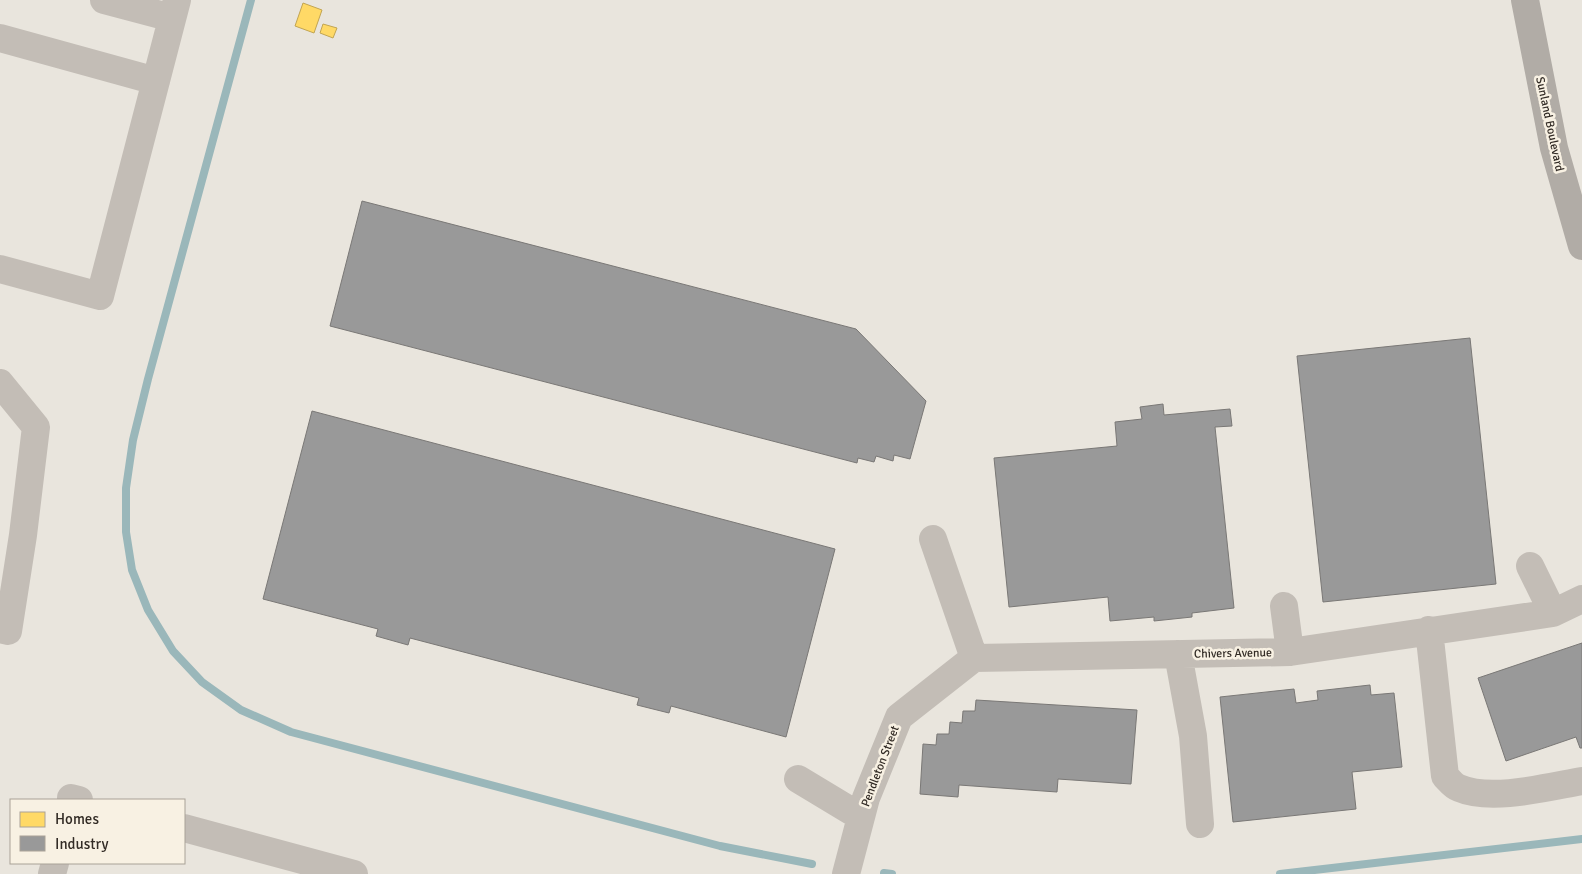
<svg xmlns="http://www.w3.org/2000/svg" width="1582" height="874" font-family="Signika,sans-serif">
<style>
.homes{fill:#ffd966;stroke:#c2a552}
.industry{fill:#999;stroke:#7a7876}
.lines{fill:none;stroke-linecap:round;stroke-linejoin:round}
.stream{stroke:#9ab7ba;stroke-width:8}
.minor{stroke:#c3bdb6;stroke-width:28}
.major{stroke:#b1aca6;stroke-width:28}
.labels{text-anchor:middle;stroke-width:5;stroke-linejoin:round;paint-order:stroke}
.street-label{font-size:12px;fill:#322b25;stroke:#f8f1e3}
</style>
<rect width="100%" height="100%" fill="#e9e5dd"/>
<path class="homes" d="M303 3 322 10 314 33 295 26Z
M323 24 337 28 333 38 320 33Z"/>
<path class="industry" d="M362 201 856 329 926 401 910 459 894 455 893 461 876 456 874 462 858 458 857 463 330 326Z
M1470 338 1496 584 1323 602 1297 356Z
M1163 404 1164 415 1230 409 1232 426 1215 427 1234 608 1192 613V617L1154 621V617L1110 621 1108 597 1009 607 994 458 1117 446 1115 422 1142 419 1140 407Z
M312 411 835 549 786 737 671 706 669 713 637 705 639 698 410 638 408 645 376 636 378 629 263 599Z
M1582 643V748H1580L1576 737 1506 761 1478 678Z
M1370 685 1371 695 1394 693 1402 767 1352 772 1356 809 1233 822 1220 697 1294 689 1296 703 1318 700 1317 691Z
M976 700 1137 710 1131 784 1058 779 1057 792 959 785 958 797 920 794 923 744 936 745 937 734H949L950 722 962 723 963 711H975Z"/>
<g class="lines">
<path class="stream" d="M251 0 148 379 133 440 126 488V532L132 570 148 610 173 651 202 682 241 710 291 732 720 846 812 864
M884 873 892 874
M1280 874 1582 839"/>
<path class="minor" d="M104 0 172 18
M0 38 156 81
M0 269 100 296 177 0
M0 383 36 427 23 535 8 631 0 629
M933 539 974 658
M1530 566 1553 613
M1284 606 1290 652
M1429 630 1445 776C1449 780 1453 786 1459 788 1491 802 1548 787 1582 781
M1178 654 1193 736 1200 824
M798 779 861 817
M71 800V798L79 800
M184 828 354 874
M52 874 55 863
M846 874 866 798 899 717 974 658 1290 652 1553 613 1582 599"/>
<path class="major" d="M1525 0 1554 148 1582 246"/>
</g>
<g class="labels">
<g class="street-label">
<text transform="translate(1550 124) rotate(78)" y="4">Sunland Boulevard</text>
<text transform="translate(1233 653) rotate(-1)" y="4">Chivers Avenue</text>
<text transform="translate(880 766) rotate(-69)" y="4">Pendleton Street</text>
</g>
</g>
<rect x="10" y="799" width="175" height="65" fill="#f8f1e3" stroke="#a9a297"/>
<rect x="20" y="812" width="25" height="15" fill="#ffd966" stroke="#a9a297"/>
<text x="55" y="824" font-size="15" fill="#322b25">Homes</text>
<rect x="20" y="836" width="25" height="15" fill="#999999" stroke="#a9a297"/>
<text x="55" y="849" font-size="15" fill="#322b25">Industry</text>
</svg>
